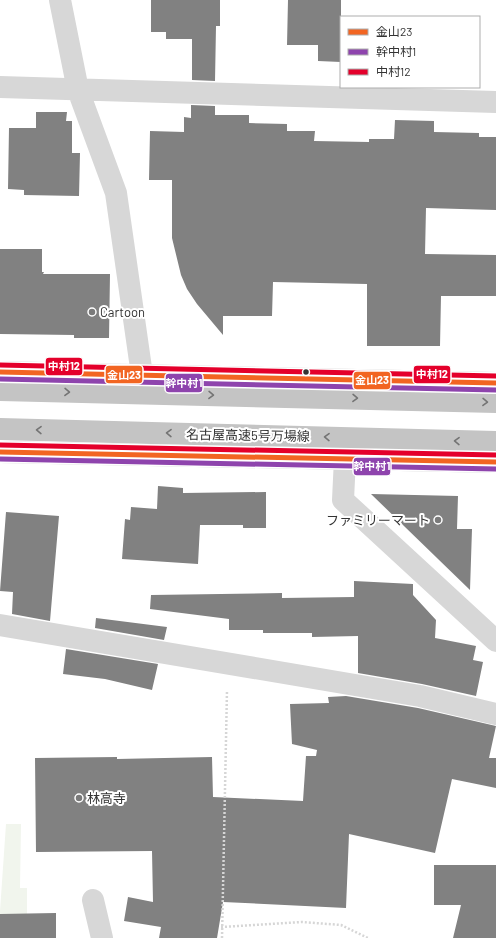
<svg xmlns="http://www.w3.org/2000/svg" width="496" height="938" font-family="Barlow,'Noto Sans JP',sans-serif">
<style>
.green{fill:#f1f5ed}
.building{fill:#818181}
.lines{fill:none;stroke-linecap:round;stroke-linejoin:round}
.path{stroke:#d6d6d6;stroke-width:2.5;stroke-dasharray:2 2;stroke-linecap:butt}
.minor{stroke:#d7d7d7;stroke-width:22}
.major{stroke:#cacaca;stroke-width:22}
.highway{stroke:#c4c4c4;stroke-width:22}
.bus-1-casing{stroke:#fff;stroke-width:8}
.bus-2-casing{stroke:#fff;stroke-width:8}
.bus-3-casing{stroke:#fff;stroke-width:8}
.bus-1{stroke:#f26522;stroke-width:5}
.bus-2{stroke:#8e44ad;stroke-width:5}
.bus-3{stroke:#e4002b;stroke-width:5}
.oneway{stroke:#747474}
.poi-dot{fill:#7a7a7a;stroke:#fff;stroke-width:1.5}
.bus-dot{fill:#333;stroke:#fff;stroke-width:1.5}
.labels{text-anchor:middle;stroke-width:4;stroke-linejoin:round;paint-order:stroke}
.poi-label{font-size:13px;fill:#333;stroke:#fff;text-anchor:start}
.street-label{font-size:13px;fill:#333;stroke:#fff}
.line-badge{stroke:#fff;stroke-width:1.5}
.badge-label{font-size:11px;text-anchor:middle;font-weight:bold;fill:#fff}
</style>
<rect width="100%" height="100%" fill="#fff"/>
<path class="green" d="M6 824H21L20 888H27V938H0V911Z"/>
<path class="building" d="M151 0H220V26H216L215 81 192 80V39H166V32H151Z
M288 0H341V62L318 61V45H287Z
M191 105 215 106V115H249V123L287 124V131H315L314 141 369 142V139H394L395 120 434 121V132L479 133V137H496V210L426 208 425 254 496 255V296H441L440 346H367V284L273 282 272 316H223V335L197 304 187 289 181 275 172 238V180H149L150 131 184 132V117L191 118Z
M36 112H67L66 121H72V153H80L79 196 24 195V190L8 189 9 128H36Z
M0 249H42V272H44L43 274H110L109 338H74V335L0 334Z
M158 486 183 488V493L266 492V528H243V525H200L198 564 122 559 125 519 130 520 131 507 157 509Z
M371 494 458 496 457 529H472L470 590Z
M6 512 59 516 50 621 12 614 13 592 0 591Z
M354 581 413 584V595L436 620 435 638 476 646 473 660 483 662 476 696 422 684 358 673V636L312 637V633H263V630H229V619L150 609 151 595 282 593V598L354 597Z
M96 618 167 627 164 640 95 628Z
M66 649 158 664 152 690 105 679 63 674Z
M346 696 418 708 496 726 489 758H496V788L452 779 435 853 349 834 346 908 223 902 217 938H159L161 927 124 921 128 897 153 902 152 851 36 852 35 758 117 757V759L212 757 213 797 303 801 306 756H316L317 750 292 744 290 704 329 703 328 697Z
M434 865H496V938H453L461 905H434Z
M56 913V938H0V914Z"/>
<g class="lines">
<path class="path" d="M221 927 302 922 341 925 368 938
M222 938 227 690"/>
<path class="minor" d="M60 0 78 90 116 193 142 375
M0 87 496 102
M345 458 343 500 496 641
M0 625 420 696 496 714
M93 900 102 938"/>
<path class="major" d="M0 372 496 383
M0 452 496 462"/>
<path class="highway" d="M0 390 496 402
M0 429 496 442"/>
<g class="bus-1-casing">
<path id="bus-1" d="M0 372 496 383
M0 452 496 462"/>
</g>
<g class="bus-2-casing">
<path id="bus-2" d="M0 379 496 390
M0 459 496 469"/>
</g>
<g class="bus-3-casing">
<path id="bus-3" d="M0 365 496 376
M0 445 496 455"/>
</g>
<use href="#bus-1" class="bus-1"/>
<use href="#bus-2" class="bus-2"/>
<use href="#bus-3" class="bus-3"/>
</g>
<defs><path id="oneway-chevron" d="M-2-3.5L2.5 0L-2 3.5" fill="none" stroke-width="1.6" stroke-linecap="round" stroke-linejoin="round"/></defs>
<g class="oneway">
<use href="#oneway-chevron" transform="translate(67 392) rotate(1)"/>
<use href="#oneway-chevron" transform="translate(211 395) rotate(1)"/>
<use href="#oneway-chevron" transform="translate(355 398) rotate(1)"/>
<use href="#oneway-chevron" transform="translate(485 402) rotate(1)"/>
<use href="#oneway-chevron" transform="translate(39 430) rotate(-179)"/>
<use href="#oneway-chevron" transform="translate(169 433) rotate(-179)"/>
<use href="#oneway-chevron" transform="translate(327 437) rotate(-179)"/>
<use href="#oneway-chevron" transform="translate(457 441) rotate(-179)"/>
</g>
<g class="poi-dot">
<circle cx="92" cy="312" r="4"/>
<circle cx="438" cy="520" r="4"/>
<circle cx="79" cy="798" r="4"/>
</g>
<circle class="bus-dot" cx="306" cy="372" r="3.5"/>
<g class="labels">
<g class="poi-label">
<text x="100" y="317">Cartoon</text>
<text x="430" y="525" text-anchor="end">ファミリーマート</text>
<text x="87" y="803">林高寺</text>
</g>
<g class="street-label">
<text transform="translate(248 435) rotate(1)" y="5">名古屋高速5号万場線</text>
</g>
</g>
<g class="line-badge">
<rect x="45" y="357" width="38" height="19" rx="4" fill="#e4002b"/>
<rect x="413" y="365" width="38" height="19" rx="4" fill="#e4002b"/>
<rect x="105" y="365" width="38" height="19" rx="4" fill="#f26522"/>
<rect x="353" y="371" width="38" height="19" rx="4" fill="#f26522"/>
<rect x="165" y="373" width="38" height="20" rx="4" fill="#8e44ad"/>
<rect x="353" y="457" width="38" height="19" rx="4" fill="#8e44ad"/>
</g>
<g class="badge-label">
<text x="64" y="370">中村12</text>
<text x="432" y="378">中村12</text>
<text x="124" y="379">金山23</text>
<text x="372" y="384">金山23</text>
<text x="184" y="387">幹中村1</text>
<text x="372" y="470">幹中村1</text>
</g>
<rect x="340" y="16" width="140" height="72" fill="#ffffff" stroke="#adadad"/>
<rect x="348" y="29" width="20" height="6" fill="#f26522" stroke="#adadad"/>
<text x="376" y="36" font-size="12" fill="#333333">金山23</text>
<rect x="348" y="49" width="20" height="6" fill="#8e44ad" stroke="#adadad"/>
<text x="376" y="56" font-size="12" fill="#333333">幹中村1</text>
<rect x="348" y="69" width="20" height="6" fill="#e4002b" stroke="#adadad"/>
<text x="376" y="76" font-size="12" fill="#333333">中村12</text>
</svg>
